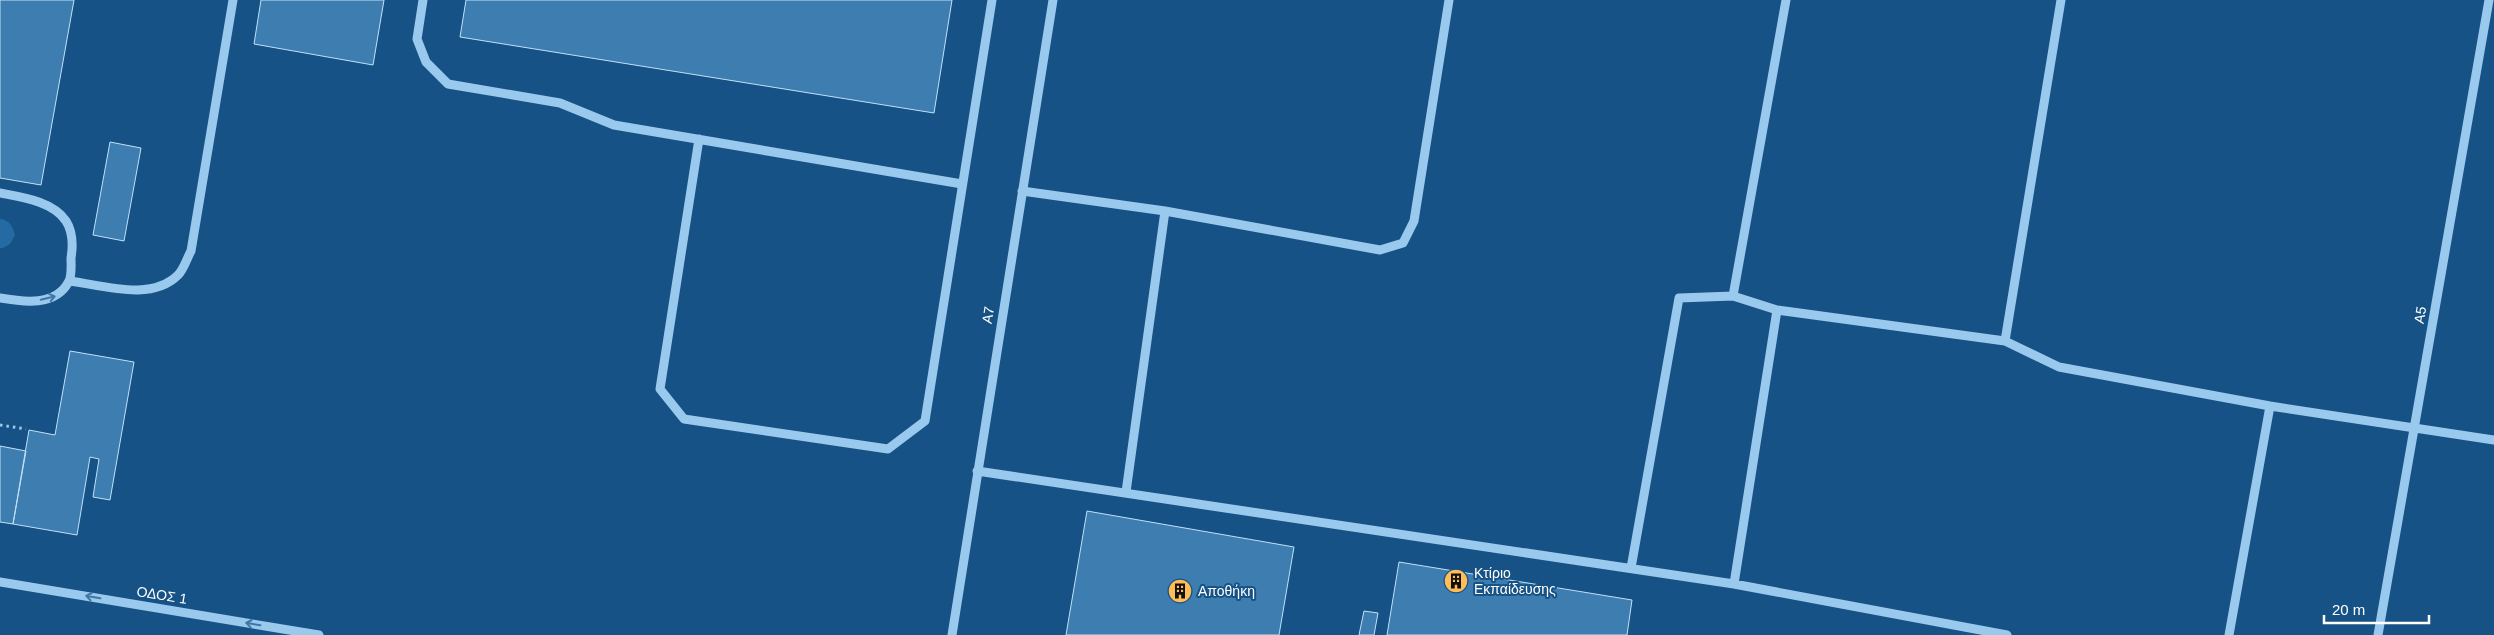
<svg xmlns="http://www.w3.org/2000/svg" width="2494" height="635" font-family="Arial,sans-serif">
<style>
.green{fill:#246ba3}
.building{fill:#3e7daf;stroke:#c0e1fa}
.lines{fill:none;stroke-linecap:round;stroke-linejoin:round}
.path{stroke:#9ac9ee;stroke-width:3;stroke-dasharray:2.5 4;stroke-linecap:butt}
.minor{stroke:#9ac9ee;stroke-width:9}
.oneway{stroke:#3e76a4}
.labels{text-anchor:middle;stroke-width:4;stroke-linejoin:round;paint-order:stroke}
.street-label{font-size:14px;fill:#fff;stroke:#165285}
.poi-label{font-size:14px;fill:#fff;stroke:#165285;text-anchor:start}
</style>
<rect width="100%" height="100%" fill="#165285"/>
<path class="green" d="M0 219C10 220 12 226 15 235L10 244 3 248H0Z"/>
<path class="building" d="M0 0H74L41 185 0 178Z
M261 0H384L373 65 254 44Z
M466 0H952L934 113 460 37Z
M110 142 141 148 124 241 93 235Z
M70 351 134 362 110 500 93 497 99 459 90 457 77 535 13 524 29 430 55 435Z
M0 446 26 451 13 524 0 522Z
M1087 511 1294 547 1279 635H1066Z
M1399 562 1632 600 1627 635H1387Z
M1364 611 1378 613 1374 635H1359Z"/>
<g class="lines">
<path class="path" d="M0 425 26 429"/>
<path class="minor" d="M423 0 417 39 426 62 448 84 560 103 614 125 962 184
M2061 0 2005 341 2059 367 2270 406 2494 440
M699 139 660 389 684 419 888 449 925 421 992 0
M1022 191 1165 211 1380 250 1403 243 1414 221 1449 0
M0 193C21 197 53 201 66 221 73 232 73 246 71 258 71 265 72 275 69 281 56 307 23 302 0 298
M69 281C103 285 151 302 178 275 184 269 187 258 191 251L233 0
M1733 296 1786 0
M977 471 1734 584 2007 635
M1126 492 1165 211
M1631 568 1679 298 1733 296 1777 310 2005 341
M0 582 319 635
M1734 584 1777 310
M952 635 1053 0
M2229 635 2270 406
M2378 635 2489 0"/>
</g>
<defs><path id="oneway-shaft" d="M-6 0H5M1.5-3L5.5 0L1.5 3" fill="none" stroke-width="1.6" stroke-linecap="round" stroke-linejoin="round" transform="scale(1.25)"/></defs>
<g class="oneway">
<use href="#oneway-shaft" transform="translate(48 298) rotate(-14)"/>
<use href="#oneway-shaft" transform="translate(93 597) rotate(-171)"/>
<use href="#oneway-shaft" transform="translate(253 624) rotate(-171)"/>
</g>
<defs>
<g id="building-disc" transform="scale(1.25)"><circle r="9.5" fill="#ffbc57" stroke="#165285"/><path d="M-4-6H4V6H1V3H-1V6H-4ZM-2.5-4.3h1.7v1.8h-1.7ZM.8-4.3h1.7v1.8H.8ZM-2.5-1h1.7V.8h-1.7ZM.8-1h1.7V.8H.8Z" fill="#111"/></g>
</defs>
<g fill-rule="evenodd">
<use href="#building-disc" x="1456" y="581"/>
<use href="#building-disc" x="1180" y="591"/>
</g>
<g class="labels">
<g class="street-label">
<text transform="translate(988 315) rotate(-81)" y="5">Α7</text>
<text transform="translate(2420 315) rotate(-80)" y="5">Α5</text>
<text transform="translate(162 595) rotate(9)" y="5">ΟΔΟΣ 1</text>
</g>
<g class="poi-label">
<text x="1474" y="578">Κτίριο<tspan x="1474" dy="16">Εκπαίδευσης</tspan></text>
<text x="1198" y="596">Αποθήκη</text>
</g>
</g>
<path d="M2324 615v8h105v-8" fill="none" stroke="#ffffff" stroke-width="2.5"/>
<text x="2332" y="615" font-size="15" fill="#ffffff" stroke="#165285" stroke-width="4" paint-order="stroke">20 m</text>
</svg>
